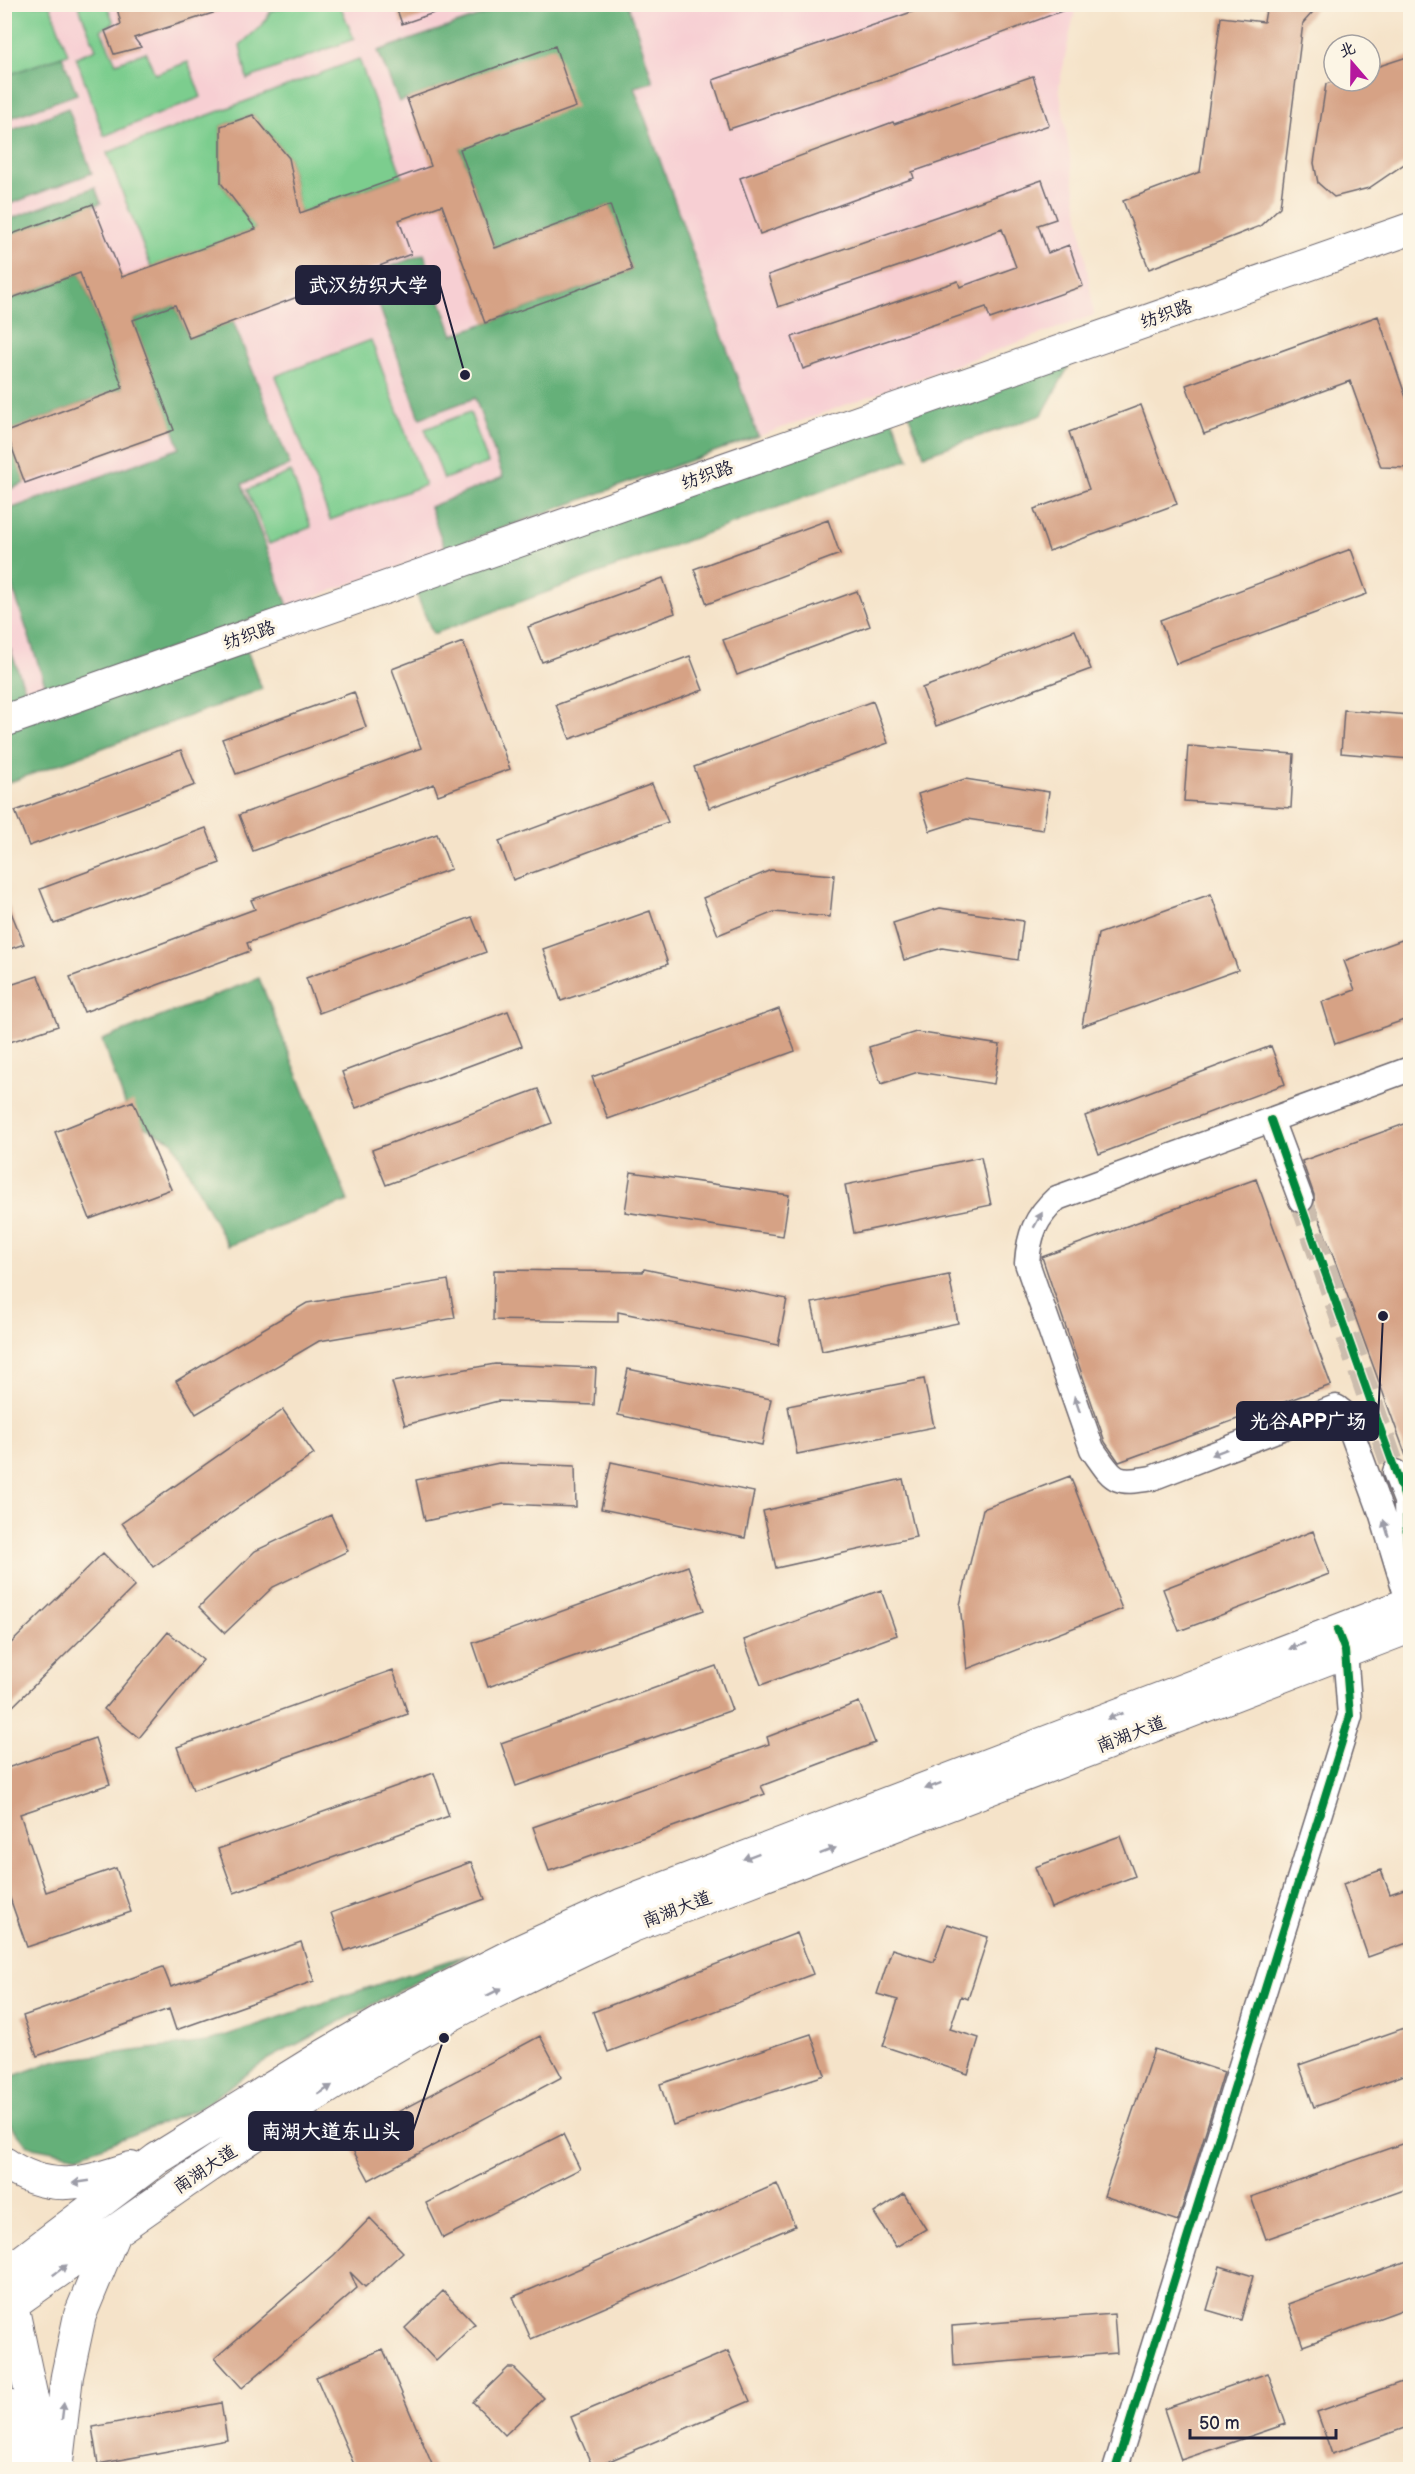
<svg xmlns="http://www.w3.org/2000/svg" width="1415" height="2474" font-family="'Balsamiq Sans','LXGW WenKai TC',sans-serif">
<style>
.built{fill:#f7cfd3}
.green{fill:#7ccd8e;stroke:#4f7864;stroke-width:1.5}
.forest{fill:#65b079;stroke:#44695a;stroke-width:1.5}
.building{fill:#d6a285}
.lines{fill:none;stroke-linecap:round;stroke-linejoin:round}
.minor-tunnel{stroke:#cbbcad;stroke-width:24;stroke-dasharray:24 12;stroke-linecap:butt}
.minor-casing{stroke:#6c666d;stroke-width:27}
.major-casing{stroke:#6c666d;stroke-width:34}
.minor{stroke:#fff;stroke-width:24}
.major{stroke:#fff;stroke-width:32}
.cycleway-casing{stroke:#fcf5e5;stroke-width:11}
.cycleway{stroke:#00873e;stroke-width:8}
.oneway{fill:#9c9ca7}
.labels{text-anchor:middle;stroke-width:6;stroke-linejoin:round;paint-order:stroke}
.street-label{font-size:18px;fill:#22223b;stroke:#fcf5e5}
.leader{fill:none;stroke:#22223b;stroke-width:2}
.callout-dot{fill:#22223b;stroke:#fcf5e5;stroke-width:2}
.callout{fill:#22223b;stroke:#22223b;stroke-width:2}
.callout-label{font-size:20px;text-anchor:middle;font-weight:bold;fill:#fff}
</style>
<rect width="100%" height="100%" fill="#fcf5e5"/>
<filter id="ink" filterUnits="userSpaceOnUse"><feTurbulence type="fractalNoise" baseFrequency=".0167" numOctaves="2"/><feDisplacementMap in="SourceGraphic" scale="12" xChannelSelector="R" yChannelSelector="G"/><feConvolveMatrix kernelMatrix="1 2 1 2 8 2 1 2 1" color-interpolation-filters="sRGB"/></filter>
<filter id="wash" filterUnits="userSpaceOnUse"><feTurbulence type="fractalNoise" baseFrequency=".008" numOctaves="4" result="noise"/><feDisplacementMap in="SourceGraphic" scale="24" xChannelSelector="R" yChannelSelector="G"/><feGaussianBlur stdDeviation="1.35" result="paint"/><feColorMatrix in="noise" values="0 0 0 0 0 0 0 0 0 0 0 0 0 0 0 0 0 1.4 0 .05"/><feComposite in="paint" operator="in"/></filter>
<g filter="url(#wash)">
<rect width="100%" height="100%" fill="#f5e3c9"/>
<path class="built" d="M5 5H1076L1059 86 1094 315 5 709Z"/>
<path class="green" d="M4 5H50L68 54 5 76Z
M78 5H107L114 23 101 30 116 63 146 52 155 74 188 62 201 97 104 136 76 57 96 49Z
M293 5H340L354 39 247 79 240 45 262 25 271 11Z
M359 59 402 176 300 213 289 158 253 115 221 126V183L256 229 151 267 107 153Z
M371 340 425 485 330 520 276 376Z
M470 412 488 463 444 479 425 429Z
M291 472 311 527 269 544 247 490Z"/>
<path class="forest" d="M511 5H629L653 82 634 87 758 436 445 549 430 507 503 477 475 398 420 418 368 275 424 254 453 335 632 270 610 205 495 248 460 149 555 47 399 102 378 51Z
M62 56 77 94 5 120V76Z
M68 108 92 173 5 206V133Z
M95 187 101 203 5 237V221Z
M80 273 123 388 6 432 25 483 5 491V301Z
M175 305 189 338 233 321 290 465 242 484 288 606 48 693 5 565 4 511 180 448 133 320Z
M1081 344 1042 415 924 455 905 406Z
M889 411 909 459 433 634 410 579Z
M242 638 262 689 5 784V721Z
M10 649 29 700 5 709V651Z
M259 978 348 1201 228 1246 172 1141 131 1120 102 1040Z
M469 1954 267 2060 200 2108 78 2156 28 2146 5 2119V2079L54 2061 206 2042Z"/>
<g id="blocks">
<path class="building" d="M116 4H228L229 8 134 38 141 47 114 54 105 31 121 24Z
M395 4H450L451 7 402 24Z
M935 4 1075 6 880 79 729 129 713 80Z
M1267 4H1320L1303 23 1280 207 1260 226 1149 269 1123 201 1200 172 1221 17 1264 22Z
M555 46 576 107 460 149 495 248 610 205 632 270 485 323 442 205 399 220 411 254 189 338 175 305 133 320 174 430 25 483 6 432 123 388 80 273 4 301V237L93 204 122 277 256 229 221 183V126L253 115 289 158 300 213 431 166 407 99Z
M1410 56V160L1369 188 1334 197 1318 183 1314 163 1326 84 1334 81H1370V69Z
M1033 76 1049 125 912 172 914 178 760 234 740 178 893 122 894 124Z
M1042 180 1056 219 1038 225 1048 253 1069 245 1083 286 990 319 986 307 803 369 792 337 958 281 960 287 1016 267 1002 229 944 251 778 307 768 275Z
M1378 316 1410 409V468L1381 467 1350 381 1204 434 1186 385Z
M1141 405 1177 504 1049 551 1034 509 1089 489 1069 432Z
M828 520 840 554 707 604 694 569Z
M1351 549 1367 594 1176 664 1160 620Z
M663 578 675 613 542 662 528 627Z
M857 591 870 626 737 675 723 640Z
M1075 630 1091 669 936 726 922 688Z
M463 642 510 769 438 795 434 784 253 851 239 815 421 748 392 669Z
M690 656 703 690 570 739 556 705Z
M354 692 366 727 236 774 222 739Z
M873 701 888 743 709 808 694 767Z
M1344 710 1410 715V759L1341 753Z
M1188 746 1294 754 1291 808 1184 801Z
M181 750 195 785 29 846 15 811Z
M965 779 1049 792 1043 830 967 819 930 831 918 794Z
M652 784 668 822 513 880 499 841Z
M206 828 220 863 54 924 40 889Z
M437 834 451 869 247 943 250 951 84 1012 70 977 255 909 251 900Z
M771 870 834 875 830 917 774 912 718 935 703 898Z
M1211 894 1238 970 1082 1026 1098 934Z
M4 895 24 944 4 951Z
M940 908 1023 921 1018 960 942 948 904 960 893 923Z
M650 911 668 964 561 1001 543 949Z
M472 917 486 952 319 1013 306 978Z
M1410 937V1018L1335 1044 1322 1002 1355 990 1344 961Z
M38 976 58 1026 4 1044V987Z
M779 1009 795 1051 608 1119 592 1077Z
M508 1011 522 1046 356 1108 342 1072Z
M916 1032 1000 1045 994 1084 918 1072 881 1084 869 1047Z
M1271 1046 1285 1084 1099 1154 1085 1116Z
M538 1089 552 1123 386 1185 372 1150Z
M133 1101 171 1189 90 1219 55 1132Z
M1410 1122V1464H1409L1314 1204V1195L1302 1161Z
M981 1157 991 1205 854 1233 845 1185Z
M631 1172 789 1195 783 1236 625 1212Z
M1256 1179 1331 1385 1119 1462 1105 1442 1042 1257Z
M644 1269 787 1299 778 1345 618 1312V1322L493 1320 494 1270 643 1272Z
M949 1275 958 1323 822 1351 812 1303Z
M448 1280 455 1318 319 1341 196 1414 176 1381 307 1303Z
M495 1364 596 1368 594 1405 498 1401 405 1425 392 1382Z
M628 1369 771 1399 762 1445 618 1415Z
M924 1379 934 1427 797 1454 788 1406Z
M283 1410 314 1454 153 1567 122 1523Z
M611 1462 754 1492 745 1538 601 1509Z
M499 1463 575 1466 576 1507 504 1504 425 1521 416 1480Z
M1070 1476 1122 1609 967 1669 960 1605 983 1509Z
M903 1479 916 1537 776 1568 763 1511Z
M331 1515 348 1551 273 1587 225 1633 199 1607 255 1551Z
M1313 1531 1329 1574 1179 1631 1163 1589Z
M103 1553 135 1586 4 1715V1650Z
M688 1566 704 1610 488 1687 473 1643Z
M881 1590 897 1635 761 1685 744 1640Z
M168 1632 203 1660 139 1738 104 1709Z
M716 1666 732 1710 516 1786 501 1743Z
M393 1670 408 1714 193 1790 177 1747Z
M859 1702 875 1743 761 1786 765 1794 549 1871 533 1827 769 1744 767 1737Z
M95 1738 110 1784 20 1814 46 1892 116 1868 131 1912 27 1947 4 1881V1769Z
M434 1773 449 1816 234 1893 218 1849Z
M1120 1836 1135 1876 1051 1908 1035 1867Z
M471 1862 485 1899 345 1951 331 1913Z
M1381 1870 1390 1894 1410 1887V1942L1368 1957 1343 1884Z
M947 1924 988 1937 968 1999 961 1996 950 2029 979 2038 968 2074 883 2046 898 2000 877 1994 892 1949 934 1962Z
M797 1933 813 1974 608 2052 593 2012Z
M301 1942 314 1981 176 2030 169 2009 37 2056 23 2016 163 1967 171 1987Z
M1410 2026V2073L1314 2107 1299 2065Z
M811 2034 825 2075 673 2125 660 2084Z
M540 2036 562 2077 369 2180 347 2139Z
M1154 2049 1224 2072 1178 2221 1104 2196Z
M563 2134 580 2169 443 2238 426 2203Z
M1410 2141V2188L1266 2239 1251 2197Z
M777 2184 795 2226 531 2339 513 2297Z
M904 2194 926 2229 896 2247 874 2213Z
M370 2218 403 2252 365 2287 350 2272 357 2288 242 2388 215 2358 334 2255Z
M1410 2260V2307L1303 2346 1288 2304Z
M1220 2266 1253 2276 1241 2320 1207 2310Z
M443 2291 475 2324 436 2361 405 2328Z
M1114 2314 1117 2353 954 2366 952 2326Z
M383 2349 434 2469H356L316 2377Z
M728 2351 750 2401 593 2468 571 2417Z
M508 2368H514L544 2398 505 2435 473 2402Z
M1268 2373 1286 2424 1181 2460 1164 2409Z
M1410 2379V2426L1332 2454 1317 2412Z
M221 2403 227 2440 98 2464 92 2427Z"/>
</g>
</g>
<g filter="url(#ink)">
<use href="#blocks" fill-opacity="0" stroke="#6c666d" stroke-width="1.5"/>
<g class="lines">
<path class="minor-tunnel" d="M1301 1200 1395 1472"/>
<g class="minor-casing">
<path id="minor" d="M1271 1120 1301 1200
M1395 1472 1406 1501 1407 1544 1410 1553
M1409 1604 1382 1515 1345 1414 1336 1407 1152 1478C1113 1485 1114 1480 1092 1449L1027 1263C1029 1235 1035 1218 1057 1198L1410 1069
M1115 2470 1350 1716 1345 1651 1340 1638"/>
</g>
<g class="major-casing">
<path id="major" d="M4 721 1410 229
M4 2163C49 2194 83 2184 131 2168
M4 2275 157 2159 325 2055 397 2013 522 1950 621 1905 1410 1603
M8 2286 47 2469
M4 2310C125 2224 245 2137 372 2060 455 2009 543 1968 630 1927L1410 1627
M4 2404 18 2470
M56 2470 67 2376 80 2315 114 2233"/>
</g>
<use href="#minor" class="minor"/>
<use href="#major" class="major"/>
<g class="cycleway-casing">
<path id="cycleway" d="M1271 1120 1406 1501 1407 1544 1410 1553
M1115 2470 1350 1716 1345 1651 1337 1630"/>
</g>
<use href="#cycleway" class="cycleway"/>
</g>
<defs><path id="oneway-solid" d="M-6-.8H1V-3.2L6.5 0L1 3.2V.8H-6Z" transform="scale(1.5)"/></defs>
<g class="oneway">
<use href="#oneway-solid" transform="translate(1038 1220) rotate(-61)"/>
<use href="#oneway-solid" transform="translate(1077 1404) rotate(-109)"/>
<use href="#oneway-solid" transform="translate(1219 1452) rotate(159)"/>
<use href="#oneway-solid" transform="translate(1386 1528) rotate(-107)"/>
<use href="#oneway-solid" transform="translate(1297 1646) rotate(159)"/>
<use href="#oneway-solid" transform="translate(1115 1716) rotate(159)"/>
<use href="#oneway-solid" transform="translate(933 1786) rotate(159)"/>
<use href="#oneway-solid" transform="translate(828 1851) rotate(-21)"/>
<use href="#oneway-solid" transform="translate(751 1856) rotate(159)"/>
<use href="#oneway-solid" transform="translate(494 1992) rotate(-27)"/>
<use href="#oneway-solid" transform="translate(325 2090) rotate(-33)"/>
<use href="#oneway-solid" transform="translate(81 2182) rotate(172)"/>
<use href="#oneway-solid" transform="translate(60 2270) rotate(-36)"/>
<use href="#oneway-solid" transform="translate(63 2411) rotate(-83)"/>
</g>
</g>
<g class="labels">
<g class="street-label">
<text transform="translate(1166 314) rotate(-19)" y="6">纺织路</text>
<text transform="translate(707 475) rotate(-19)" y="6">纺织路</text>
<text transform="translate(249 635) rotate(-19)" y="6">纺织路</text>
<text transform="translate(1131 1734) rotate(-21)" y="6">南湖大道</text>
<text transform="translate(677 1909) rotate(-21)" y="6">南湖大道</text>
<text transform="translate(205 2169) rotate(-34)" y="6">南湖大道</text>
</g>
</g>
<path class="leader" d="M465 375L440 285M1383 1316L1378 1421M444 2038L413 2131"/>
<g class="callout-dot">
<circle cx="465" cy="375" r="6"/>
<circle cx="1383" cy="1316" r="6"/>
<circle cx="444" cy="2038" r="6"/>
</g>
<g class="callout">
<rect x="296" y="266" width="144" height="38" rx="6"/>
<rect x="1237" y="1402" width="141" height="38" rx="6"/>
<rect x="249" y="2112" width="164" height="38" rx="6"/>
</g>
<g class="callout-label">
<text x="368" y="292">武汉纺织大学</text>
<text x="1308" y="1428">光谷APP广场</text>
<text x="331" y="2138">南湖大道东山头</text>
</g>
<rect width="1415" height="2474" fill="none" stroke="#fcf5e5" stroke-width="24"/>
<g transform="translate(1352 63) rotate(340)"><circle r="28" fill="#fcf5e5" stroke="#a5a1a1" stroke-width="1.5"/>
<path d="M0-4.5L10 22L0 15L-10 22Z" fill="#b5179e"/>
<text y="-9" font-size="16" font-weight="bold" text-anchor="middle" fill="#22223b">北</text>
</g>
<path d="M1190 2429v9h146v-9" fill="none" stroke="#22223b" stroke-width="3"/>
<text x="1199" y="2429" font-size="18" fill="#22223b" stroke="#fcf5e5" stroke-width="4.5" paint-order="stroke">50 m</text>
</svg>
